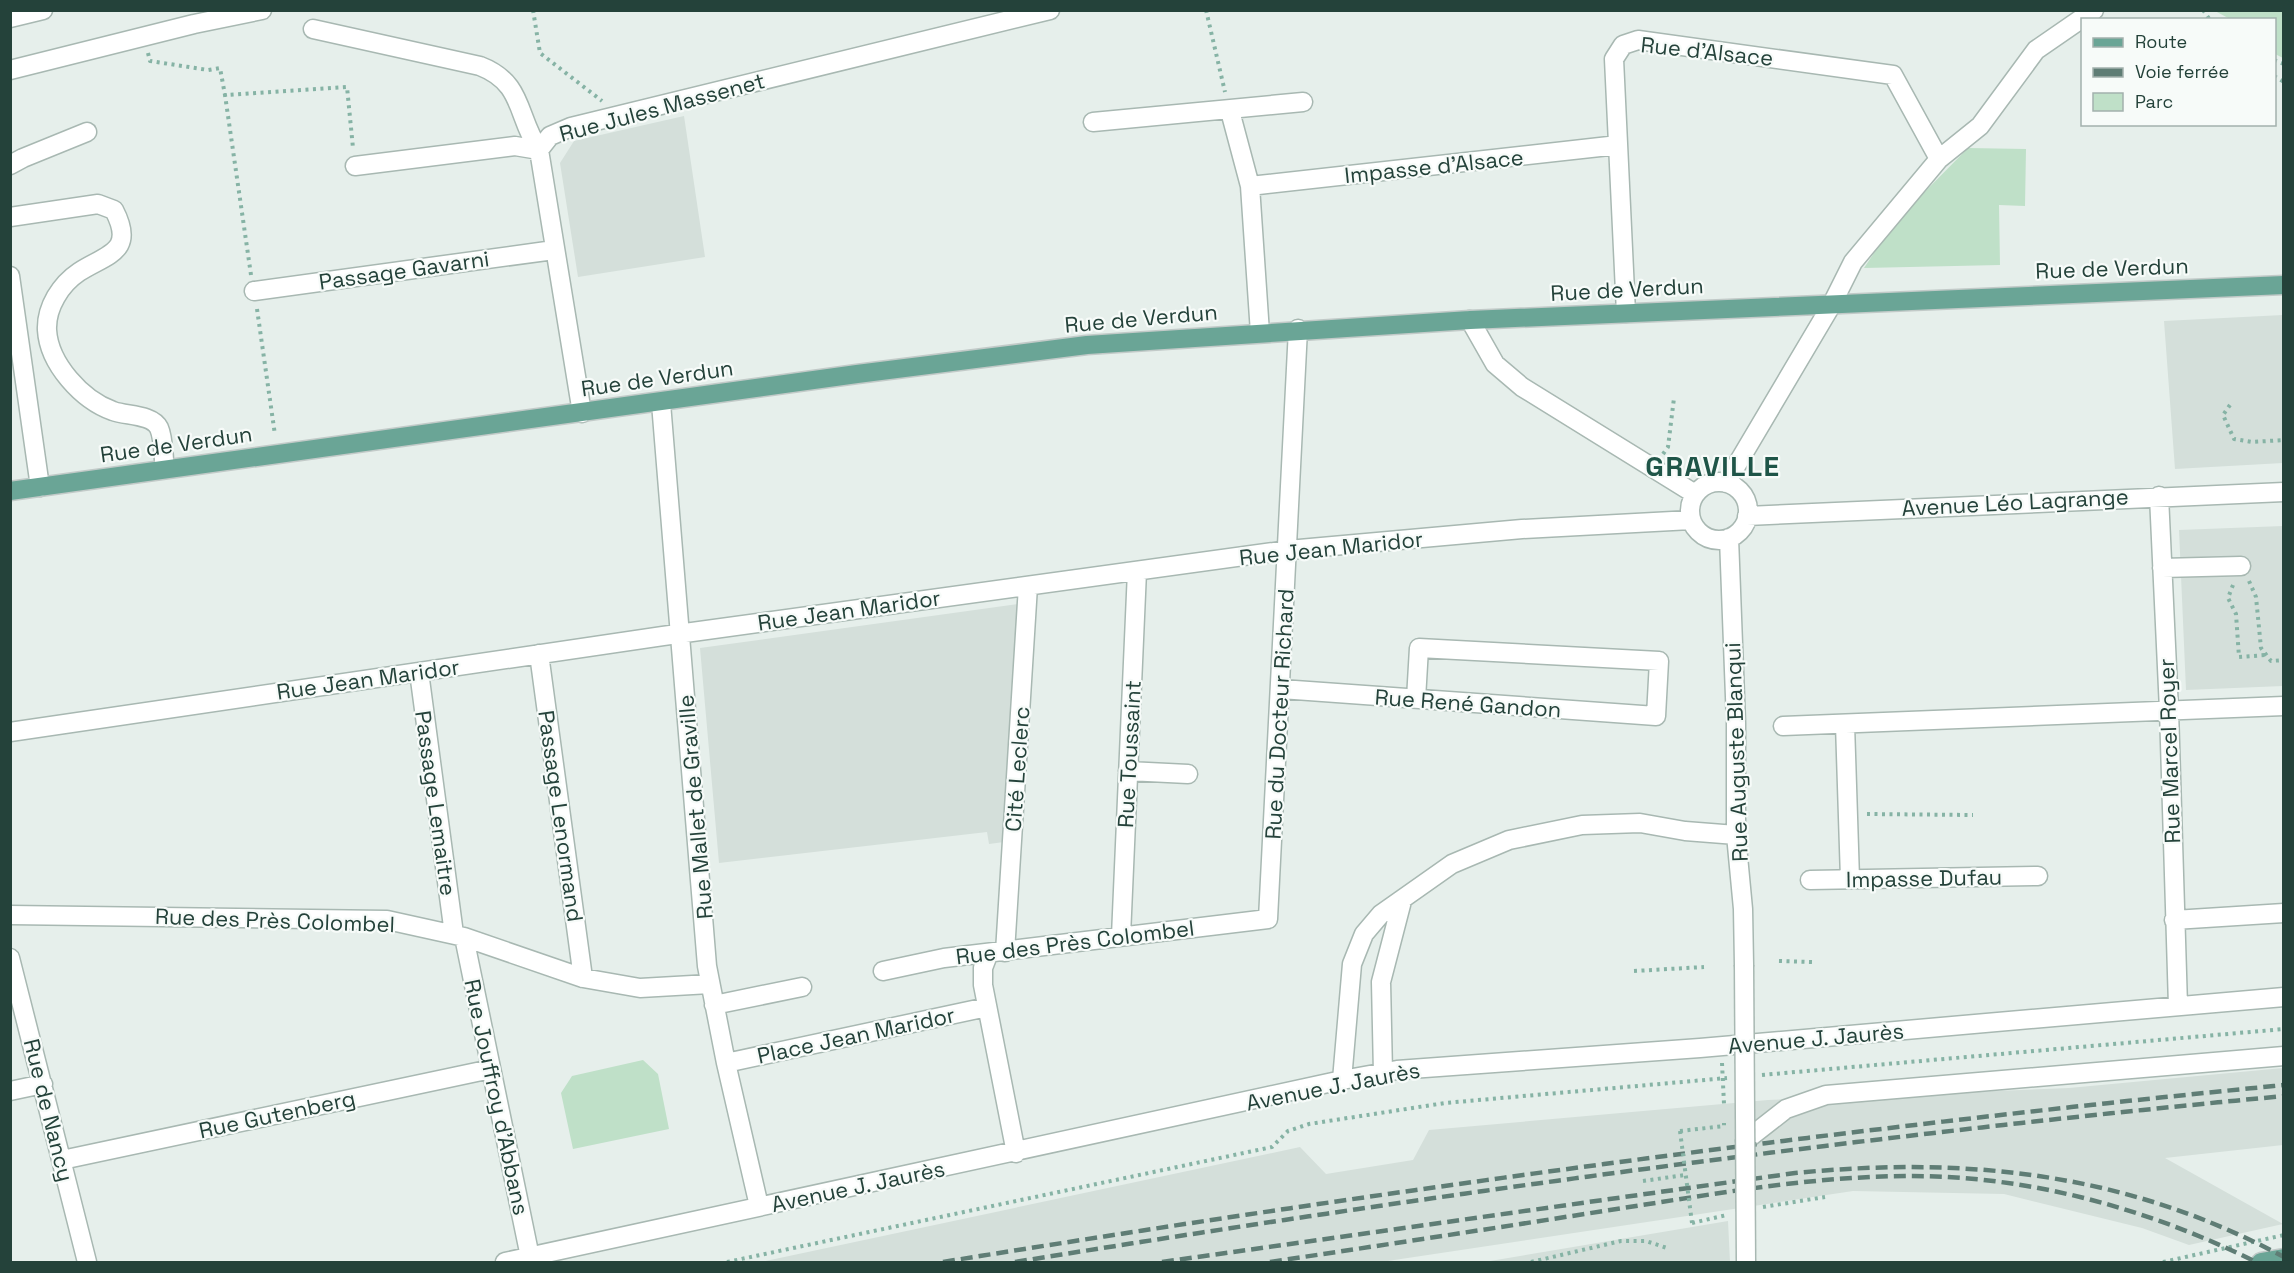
<svg xmlns="http://www.w3.org/2000/svg" width="2294" height="1273" font-family="'Space Grotesk',sans-serif">
<style>
.built{fill:#d4dfda}
.green{fill:#bfe0c8}
.lines{fill:none;stroke-linecap:round;stroke-linejoin:round}
.minor-casing{stroke:#a8b8b2;stroke-width:21}
.major-casing{stroke:#c2cac8;stroke-width:21}
.path{stroke:#86b3a5;stroke-width:4;stroke-dasharray:3 4.5;stroke-linecap:butt}
.minor{stroke:#fff;stroke-width:18}
.major{stroke:#6aa596;stroke-width:18}
.rail{stroke:#5f7d75;stroke-width:4.5;stroke-dasharray:12 6;stroke-linecap:butt}
.minor-bridge-casing{stroke:#a8b8b2;stroke-width:21;stroke-linecap:butt}
.path-bridge{stroke:#86b3a5;stroke-width:4;stroke-dasharray:3 4.5;stroke-linecap:butt}
.minor-bridge{stroke:#fff;stroke-width:18}
.labels{text-anchor:middle;stroke-width:4.5;stroke-linejoin:round;paint-order:stroke}
.street-label{font-size:22px;fill:#24423a;stroke:#f7fbf9}
.district-label{font-size:28px;font-weight:bold;letter-spacing:1.5px;fill:#1f5548;stroke:#f7fbf9}
</style>
<rect width="100%" height="100%" fill="#e6efeb"/>
<path class="built" d="M684 116 705 257 578 277 560 163 574 141Z
M2283 315V463L2175 469 2164 321Z
M2283 526V686L2186 690 2179 530Z
M1018 604 1004 842 989 844 987 832 719 863 700 648Z
M2283 1068V1145L2165 1158 2283 1224 2189 1245 2142 1228 2004 1194 1853 1191 1381 1262H761L1300 1147 1326 1174 1413 1160 1429 1130 1768 1100 2069 1088Z
M1728 1221 1730 1262H1484Z"/>
<path class="green" d="M2215 11H2283V58L2275 54 2274 20 2230 19Z
M1968 148 2026 149 2025 206 1999 205 2000 265 1864 268 1894 223Z
M643 1060 658 1074 669 1129 573 1149 561 1093 572 1076Z"/>
<g class="lines">
<g class="minor-casing">
<path id="minor" d="M10 18 43 10
M313 29 480 66C524 83 516 115 539 150L582 413
M10 70 194 24 262 10
M1230 111 1250 186 1260 333
M1093 122 1303 102
M539 150 550 136 571 127 1050 10
M10 165 23 158 87 132
M355 166 515 146 539 150
M1250 186 1618 145
M10 217 98 204 114 210C136 252 107 254 79 272 61 284 46 307 47 330 49 364 82 400 113 411 126 416 152 414 159 428 164 439 163 457 165 469
M10 276 40 487
M254 291 554 250
M1626 313 1614 59 1623 45 1638 40 1893 75 1939 159
M1470 320 1495 364 1522 387 1695 494
M661 403 707 966 726 1063 759 1206
M1690 511a29 29 0 1 1 58 0a29 29 0 1 1-58 0Z
M1726 483 1832 304 1853 262 1939 159 1980 126 2036 50 2094 10
M2159 496 2169 710 2178 1006
M1747 516 2284 492
M1729 538 1736 723V835L1743 909 1744 965
M2162 568 2241 566
M539 654 583 978
M419 672 454 934
M1281 689 1656 716 1659 661 1419 648 1416 699
M1845 724 1850 879
M1783 726 2284 706
M10 732 663 636 1288 550 1522 529 1691 520
M1128 771 1188 774
M1810 880 2038 876
M10 915 387 920 464 937 583 978 640 988 710 984
M2174 920 2284 913
M1121 936 1137 571
M464 937 530 1257
M1005 952 1028 586
M988 955 983 968V985L1016 1153
M10 958 87 1262
M883 971 944 958 1268 919 1298 329
M714 1005 802 987
M726 1063 987 1007
M1383 1073 1381 982 1402 901
M1342 1080 1352 964 1364 934 1381 914 1452 864 1509 840 1582 825 1640 823 1685 831 1736 835
M10 1091 43 1084
M1745 1141 1786 1109 1826 1095 2284 1056
M62 1160 491 1069
M505 1262 1342 1080 1397 1070 1700 1048 2284 997"/>
</g>
<g class="major-casing">
<path id="major" d="M10 491 857 374 1087 345 1470 320 2284 285
M2261 1262 2284 1258"/>
</g>
<path class="path" d="M533 10 540 53 602 101
M1206 10 1225 92
M2203 10 2210 20
M148 53 150 61 208 70 220 68 225 95
M2274 60 2284 64
M2274 76 2284 82
M251 275 225 95 347 87 353 148
M257 309 275 435
M2230 405 2223 415 2234 439 2252 442 2284 440
M1663 454 1668 447 1674 398
M2249 581 2256 597 2261 648 2271 661 2284 660
M2233 585 2228 598 2236 614 2239 657 2266 655
M1867 814 1973 815
M1779 961 1812 962
M1634 971 1704 967
M1722 1063 1724 1104
M1762 1075 2284 1029
M1680 1131 1724 1126V1123
M1643 1181 1685 1175
M1763 1207 1825 1197
M1692 1223 1727 1215
M727 1262 1272 1147 1288 1131 1309 1124 1445 1103 1727 1078
M1531 1262 1621 1241H1646L1667 1248
M2163 1262 2284 1235"/>
<use href="#minor" class="minor"/>
<use href="#major" class="major"/>
<path class="rail" d="M943 1262C1388 1190 1835 1129 2284 1085
M1015 1262C1436 1194 1859 1136 2284 1096
M1162 1262 1795 1173C1969 1156 2127 1173 2284 1257
M1270 1262C1383 1245 1496 1228 1610 1210 1709 1195 1810 1176 1911 1176 2031 1176 2149 1209 2256 1262"/>
<g class="minor-bridge-casing">
<path id="minor-bridge" d="M1744 965 1746 1262"/>
</g>
<path class="path-bridge" d="M1680 1131 1692 1223"/>
<use href="#minor-bridge" class="minor-bridge"/>
</g>
<g class="labels">
<g class="street-label">
<text transform="translate(1707 51) rotate(6)" y="8">Rue d'Alsace</text>
<text transform="translate(662 107) rotate(-15)" y="8">Rue Jules Massenet</text>
<text transform="translate(1434 166) rotate(-6)" y="8">Impasse d'Alsace</text>
<text transform="translate(2112 268) rotate(-2)" y="8">Rue de Verdun</text>
<text transform="translate(404 270) rotate(-8)" y="8">Passage Gavarni</text>
<text transform="translate(1627 289) rotate(-3)" y="8">Rue de Verdun</text>
<text transform="translate(1141 318) rotate(-5)" y="8">Rue de Verdun</text>
<text transform="translate(657 378) rotate(-8)" y="8">Rue de Verdun</text>
<text transform="translate(176 444) rotate(-8)" y="8">Rue de Verdun</text>
<text transform="translate(2015 502) rotate(-3)" y="8">Avenue Léo Lagrange</text>
<text transform="translate(1331 548) rotate(-6)" y="8">Rue Jean Maridor</text>
<text transform="translate(849 610) rotate(-8)" y="8">Rue Jean Maridor</text>
<text transform="translate(368 679) rotate(-8)" y="8">Rue Jean Maridor</text>
<text transform="translate(1468 703) rotate(4)" y="8">Rue René Gandon</text>
<text transform="translate(1279 714) rotate(-87)" y="8">Rue du Docteur Richard</text>
<text transform="translate(2169 751) rotate(-92)" y="8">Rue Marcel Royer</text>
<text transform="translate(1736 752) rotate(-92)" y="8">Rue Auguste Blanqui</text>
<text transform="translate(1129 754) rotate(-87)" y="8">Rue Toussaint</text>
<text transform="translate(1017 769) rotate(-86)" y="8">Cité Leclerc</text>
<text transform="translate(436 803) rotate(82)" y="8">Passage Lemaitre</text>
<text transform="translate(695 807) rotate(-95)" y="8">Rue Mallet de Graville</text>
<text transform="translate(561 816) rotate(82)" y="8">Passage Lenormand</text>
<text transform="translate(1924 878) rotate(-1)" y="8">Impasse Dufau</text>
<text transform="translate(275 920) rotate(2)" y="8">Rue des Près Colombel</text>
<text transform="translate(1075 942) rotate(-7)" y="8">Rue des Près Colombel</text>
<text transform="translate(856 1035) rotate(-12)" y="8">Place Jean Maridor</text>
<text transform="translate(1816 1038) rotate(-5)" y="8">Avenue J. Jaurès</text>
<text transform="translate(1333 1086) rotate(-11)" y="8">Avenue J. Jaurès</text>
<text transform="translate(497 1097) rotate(78)" y="8">Rue Jouffroy d'Abbans</text>
<text transform="translate(49 1110) rotate(76)" y="8">Rue de Nancy</text>
<text transform="translate(277 1114) rotate(-12)" y="8">Rue Gutenberg</text>
<text transform="translate(858 1186) rotate(-12)" y="8">Avenue J. Jaurès</text>
</g>
<g class="district-label">
<text x="1713" y="476">GRAVILLE</text>
</g>
</g>
<rect width="2294" height="1273" fill="none" stroke="#24423a" stroke-width="24"/>
<rect x="2081" y="18" width="195" height="108" fill="#f7fbf9" stroke="#a3b1ad" stroke-width="1.5"/>
<rect x="2093" y="38" width="30" height="9" fill="#6aa596" stroke="#a3b1ad" stroke-width="1.5"/>
<text x="2135" y="48" font-size="18" fill="#24423a">Route</text>
<rect x="2093" y="68" width="30" height="9" fill="#5f7d75" stroke="#a3b1ad" stroke-width="1.5"/>
<text x="2135" y="78" font-size="18" fill="#24423a">Voie ferrée</text>
<rect x="2093" y="93" width="30" height="18" fill="#bfe0c8" stroke="#a3b1ad" stroke-width="1.5"/>
<text x="2135" y="108" font-size="18" fill="#24423a">Parc</text>
</svg>
